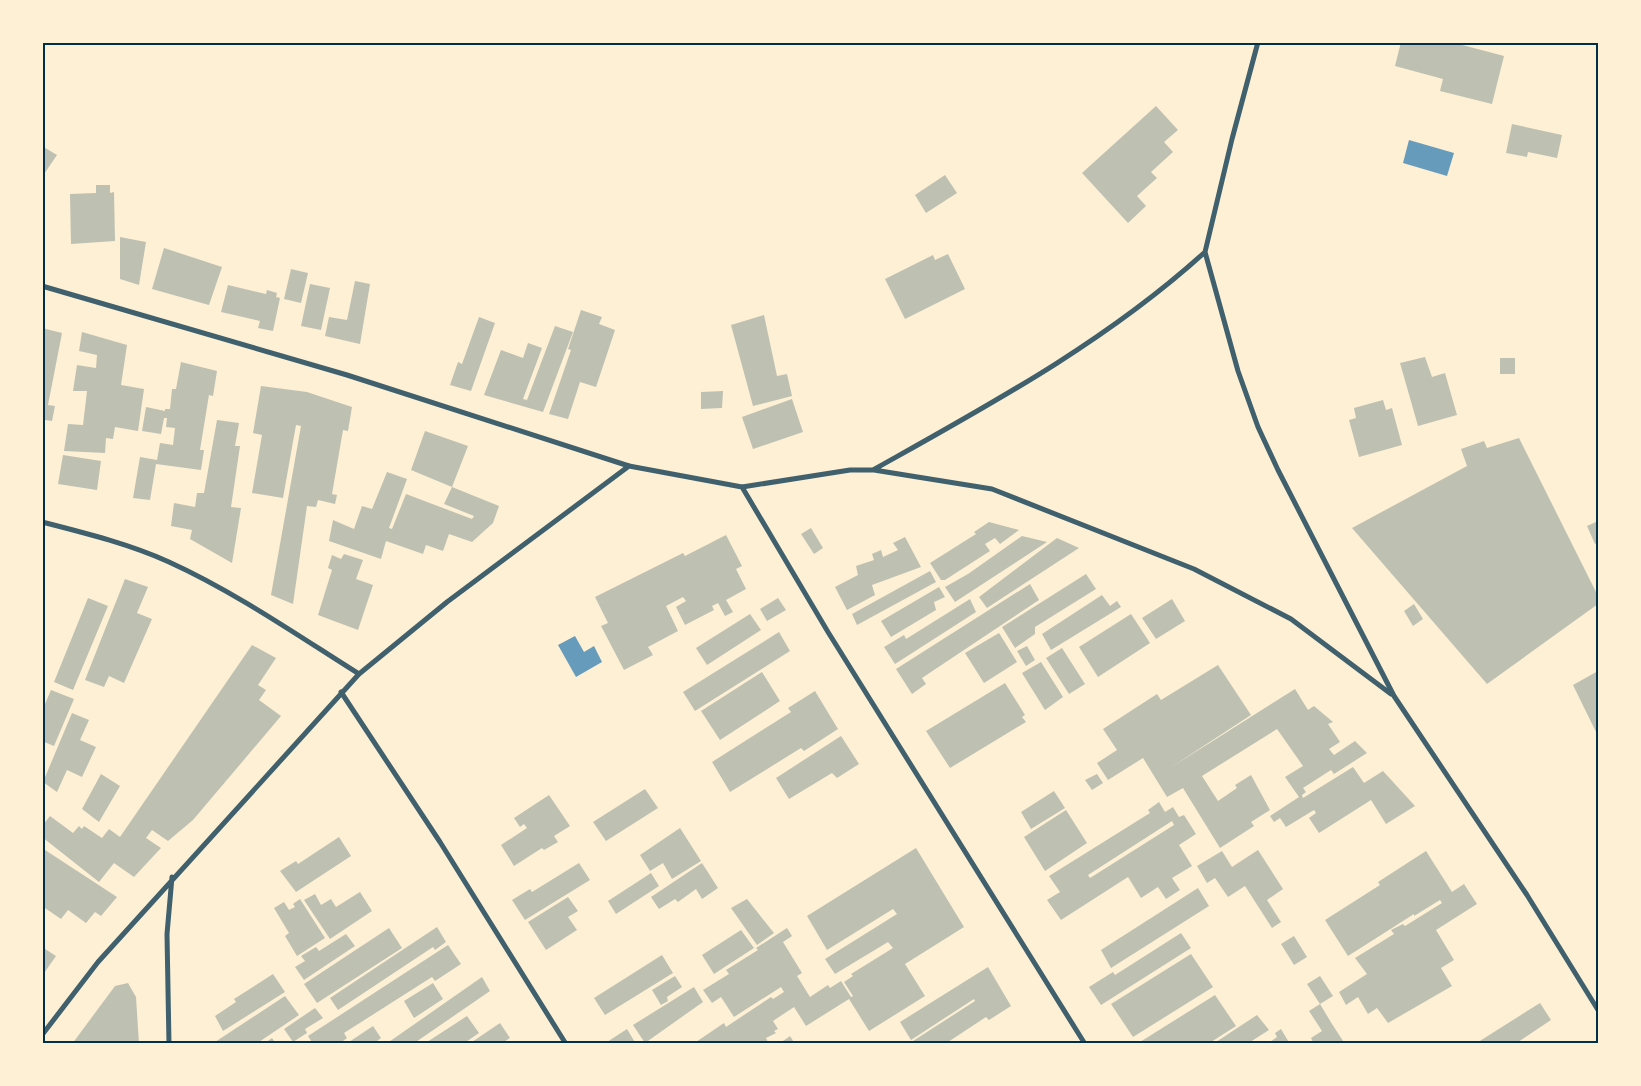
<svg xmlns="http://www.w3.org/2000/svg" width="1641" height="1086" font-family="Arial,sans-serif">
<style>
.water{fill:#669bbc}
.building{fill:#bec0b2;fill-rule:evenodd}
.lines{fill:none;stroke-linecap:round;stroke-linejoin:round}
.minor{stroke:#3f606c;stroke-width:5}
.neatline{fill:none;stroke:#003049;stroke-width:2}
</style>
<rect width="100%" height="100%" fill="#fdf0d5"/>
<path class="water" d="M1409 140 1454 153 1447 176 1403 163Z
M575 636 584 652 594 646 602 662 576 677 558 645Z"/>
<path class="building" d="M1401 42H1451L1504 56 1492 104 1440 91 1443 79 1395 66Z
M1156 106 1178 130 1164 142 1173 152 1151 172 1157 178 1137 196 1146 206 1128 223 1082 173Z
M1512 124 1562 135 1557 158 1528 152 1527 157 1506 153Z
M42 146 57 155 42 177Z
M945 175 957 193 926 213 915 195Z
M96 185H110V193L114 192 115 241 71 244 70 194 96 193Z
M120 237 146 242 139 285 120 279Z
M164 248 222 267 209 305 152 289Z
M948 254 965 289 905 319 885 279 933 255 935 260Z
M291 269 308 273 301 303 284 299Z
M355 281 370 284 360 344 325 336 329 317 347 320Z
M310 284 330 288 321 330 301 326Z
M228 285 266 294 267 290 277 293 276 297 280 298 273 331 258 328 260 321 221 312Z
M581 310 602 317 599 324 615 330 596 387 580 382 568 419 549 414 571 350 568 349Z
M764 315 777 376 787 374 792 396 753 406 731 325Z
M479 317 495 323 471 391 450 385 458 362 462 364Z
M555 326 573 332 543 412 484 395 501 350 523 358 528 343 542 348 523 399 527 400Z
M42 328 62 333 48 405 55 406 52 421 45 420 44 431Z
M82 332 127 345 121 385 144 389 138 431 115 427 113 439 106 438 105 453 64 451 68 424 83 425 87 391H73L77 365 96 368 97 355 79 351Z
M1425 357 1432 377 1445 373 1457 415 1418 426 1400 363Z
M1500 358H1515V374H1500Z
M181 362 217 371 213 396 209 395 200 450H204L201 470 156 464 150 500 133 498 140 457 157 460 160 443 173 445 175 428 166 427 167 418H164L161 434 142 431 146 407 165 411V409H170L172 389H176Z
M261 386 307 392 352 407 348 431 343 430 332 494 337 495 335 504 318 500 316 507 307 506 293 604 271 595 301 426 296 425 283 498 252 493 262 435 253 433Z
M723 391 722 408 701 409V392Z
M792 399 803 432 753 449 742 417Z
M1383 400 1386 410 1392 408 1402 445 1359 457 1349 420 1356 418 1354 408Z
M217 420 239 423 235 446H240L231 507 241 508 232 563 190 539 192 530 171 526 174 503 195 507 197 493H204Z
M425 431 468 446 452 487 411 470Z
M1519 438 1598 596V604L1487 684 1352 528 1467 466 1461 449 1484 441 1487 448Z
M63 455 101 461 97 490 58 484Z
M387 472 407 479 389 528 392 529 406 494 472 519 474 516 444 504 452 487 499 506 493 523 472 542 449 534 443 551 426 545 423 554 386 541 381 559 329 541 333 520 354 529 362 506 372 509Z
M1598 521V542L1595 544 1587 526Z
M989 522 1019 530 1000 544 995 538 985 544 990 551 945 580H941L930 563 976 534 974 532Z
M811 528 823 548 814 554 801 534Z
M726 535 742 566 736 569 746 589 726 600 733 612 725 616 718 603 712 606 714 610 685 625 676 607 686 601 683 597 666 606 678 631 648 647 653 655 624 670 601 626 608 623 595 597 683 553 685 556Z
M1022 536 1047 542 955 602 945 587 968 574Z
M905 537 921 567 872 585 875 595 847 610 835 587 858 575 856 566 874 560 872 554 881 550 883 557 898 550 893 543Z
M1057 538 1079 548 987 608 979 597Z
M344 554 363 560 356 579 373 585 358 630 318 615 332 570 328 568 332 555 341 559Z
M930 571 936 582 857 625 852 614Z
M1086 574 1096 589 1035 627V634L1015 648 1002 627Z
M125 579 148 587 137 613 152 619 124 683 109 676 104 687 85 680Z
M1030 584 1039 600 922 678 926 684 912 694 896 669Z
M939 587 945 597 934 602 936 610 891 637 881 621Z
M1102 595 1110 606 1117 601 1121 607 1051 650 1042 634Z
M88 598 108 606 73 690 54 682Z
M778 598 786 610 767 621 760 609Z
M970 599 976 612 895 664 884 647 904 635 906 639Z
M1172 599 1185 621 1156 639 1142 618Z
M1414 604 1423 619 1413 626 1404 611Z
M750 614 761 630 707 665 696 648Z
M1131 614 1150 643 1098 677 1079 647Z
M779 632 790 651 695 711 683 692Z
M999 633 1017 662 984 683 965 653Z
M252 645 276 658 258 685 266 690 259 700 281 716 193 820 168 841 152 830 146 838 161 848 134 877 114 863 99 882 42 837V826L50 816 73 833 79 826 82 829 84 826 102 838 109 829 120 837Z
M1027 646 1035 660 1026 666 1017 651Z
M1062 648 1085 684 1069 694 1046 658Z
M1041 662 1063 697 1045 710 1022 673Z
M1218 665 1251 715 1170 768 1295 689 1308 710 1314 706 1333 722 1328 724 1340 742 1329 749 1334 755 1355 741 1367 753 1334 774 1331 770 1303 788 1306 792 1302 795 1303 798 1353 767 1364 783 1383 771 1415 806 1386 824 1371 800 1319 833 1309 818 1316 813 1314 810 1286 827 1280 818 1274 822 1270 816 1299 797 1285 777 1303 766 1277 729 1202 776 1218 801 1237 788 1235 785 1251 775 1270 810 1251 822 1254 826 1220 848 1183 788 1167 797 1143 758 1108 780 1097 763 1117 750 1103 729 1157 694 1161 700Z
M1598 671V731L1596 732 1573 685Z
M762 672 780 701 720 740 701 711Z
M1005 683 1025 715 1022 717 1026 722 950 768 926 731Z
M51 690 74 699 54 746 42 741V711Z
M815 691 838 729 804 751 801 748 730 792 712 762 791 712 788 708Z
M72 713 89 720 80 740 96 747 82 777 67 770 57 792 43 782Z
M841 736 859 764 837 778 832 773 789 799 776 778Z
M101 774 120 786 99 822 82 809Z
M1097 774 1103 783 1092 790 1085 780Z
M645 789 658 808 606 841 593 822Z
M1054 791 1065 808 1031 829 1021 812Z
M549 795 570 826 554 836 558 842 544 850 542 848 514 866 501 845 527 828 524 824 520 827 514 818Z
M1159 802 1165 812 1173 807 1179 817 1184 815 1196 834 1179 845 1192 866 1172 878 1180 890 1166 899 1158 887 1141 898 1128 877 1061 920 1047 900 1060 892 1049 876 1150 813 1148 810ZM1172 821 1174 825 1090 878 1088 875Z
M1066 810 1087 843 1045 871 1024 837Z
M680 828 701 861 672 879 663 863 650 871 640 855Z
M339 837 351 856 296 892 280 871 296 861 298 864Z
M42 848 117 897 101 916 95 912 86 923 68 910 61 919 42 906Z
M916 848 964 927 905 964 925 996 869 1031 849 999 806 1026 794 1007 773 1021 778 1029 774 1031 776 1033 766 1038 769 1044H693L724 1023 726 1027 771 997 773 999 784 992 781 987 734 1017 721 997 712 1003 703 990 729 974 726 970 758 950 756 948 787 928 792 936 783 942 802 973 797 976 810 997 828 985 830 988 841 981 851 997 853 996 844 982 853 976 851 974 893 948 888 942 835 974 825 959 897 914 893 909 827 950 807 916Z
M1258 850 1283 889 1267 900 1281 922 1272 928 1245 886 1228 897 1215 878 1207 883 1197 866 1222 851 1232 867Z
M1426 851 1452 892 1464 884 1477 904 1436 930 1454 960 1441 968 1452 986 1388 1023 1377 1008 1368 1014 1358 997 1346 1005 1339 992 1367 974 1355 958 1394 934 1391 930 1403 924 1405 926 1442 903 1440 900 1414 916V914L1348 956 1325 920 1380 885 1378 882Z
M579 863 590 880 525 920 512 900 530 889 532 892Z
M702 863 718 888 702 899 696 889 678 902 675 899 659 909 651 897Z
M651 873 659 886 616 914 608 901Z
M1198 888 1209 906 1111 968 1101 950Z
M360 892 372 911 330 939 304 900 315 894 321 905 331 899 336 907Z
M568 897 578 911 568 917 577 930 546 950 528 922Z
M300 899 325 938 297 956 285 936 289 933 274 908 284 902 289 910 295 907 293 904Z
M747 899 774 933 757 945 731 908Z
M437 927 446 942 435 950 433 947 338 1010 330 998Z
M389 928 402 948 317 1003 304 984Z
M741 930 754 948 714 974 702 955Z
M1181 933 1191 948 1101 1005 1089 987 1113 972 1115 975Z
M346 934 355 946 304 980 295 967 305 961 301 956 316 947 319 951Z
M1294 936 1307 957 1294 965 1281 944Z
M448 945 461 964 435 981 432 977 344 1033 347 1038 339 1044H313L308 1036Z
M42 947 56 956 42 976Z
M1191 954 1213 987 1133 1037 1111 1004Z
M662 955 673 973 605 1015 594 998Z
M988 967 1011 1006 989 1020 986 1017 945 1044H915L913 1041 975 1001 974 999 911 1040 900 1022Z
M273 974 285 992 223 1031 215 1016 236 1002 234 999Z
M675 976 682 987 667 997 668 1001 661 1005 652 990Z
M1320 976 1333 996 1320 1004 1307 984Z
M482 977 490 991 413 1044H386Z
M128 983 136 997 139 1044H72L115 986Z
M433 983 443 999 414 1018 404 1001Z
M694 987 703 1002 645 1043 633 1025Z
M1215 995 1236 1026 1208 1044H1141L1140 1042Z
M285 996 299 1015 256 1044H212Z
M1540 1003 1551 1020 1515 1044H1475Z
M1320 1004 1332 1024 1345 1044H1314L1311 1038 1322 1031 1309 1011Z
M315 1008 323 1018 305 1029 307 1033 293 1042 284 1029Z
M1257 1015 1269 1030 1247 1044H1213Z
M467 1016 479 1033 463 1044H424Z
M500 1023 510 1038 501 1044H469Z
M373 1026 381 1038 373 1044H346Z
M627 1029 636 1044H604Z
M1281 1029 1290 1044H1267L1277 1037 1275 1033Z
M790 1036 795 1044H778L786 1039Z
M272 1038 276 1044H264Z"/>
<g class="lines">
<path class="minor" d="M1258 42 1232 139 1205 252 1238 371 1258 427 1278 470 1394 696 1527 895 1598 1010
M42 286 347 375 629 466 742 487 850 470H873C989 405 1106 342 1205 252
M874 470 992 489 1194 569 1291 619 1391 694
M742 487 828 632 1085 1044
M42 522C85 533 129 544 169 562 235 592 297 635 359 674
M341 692 440 842 566 1044
M42 1035 98 962 359 674 447 602 629 466
M169 1044 167 934 172 877"/>
</g>
<rect width="1641" height="1086" fill="none" stroke="#fdf0d5" stroke-width="88"/>
<rect x="44" y="44" width="1553" height="998" class="neatline"/>
</svg>
